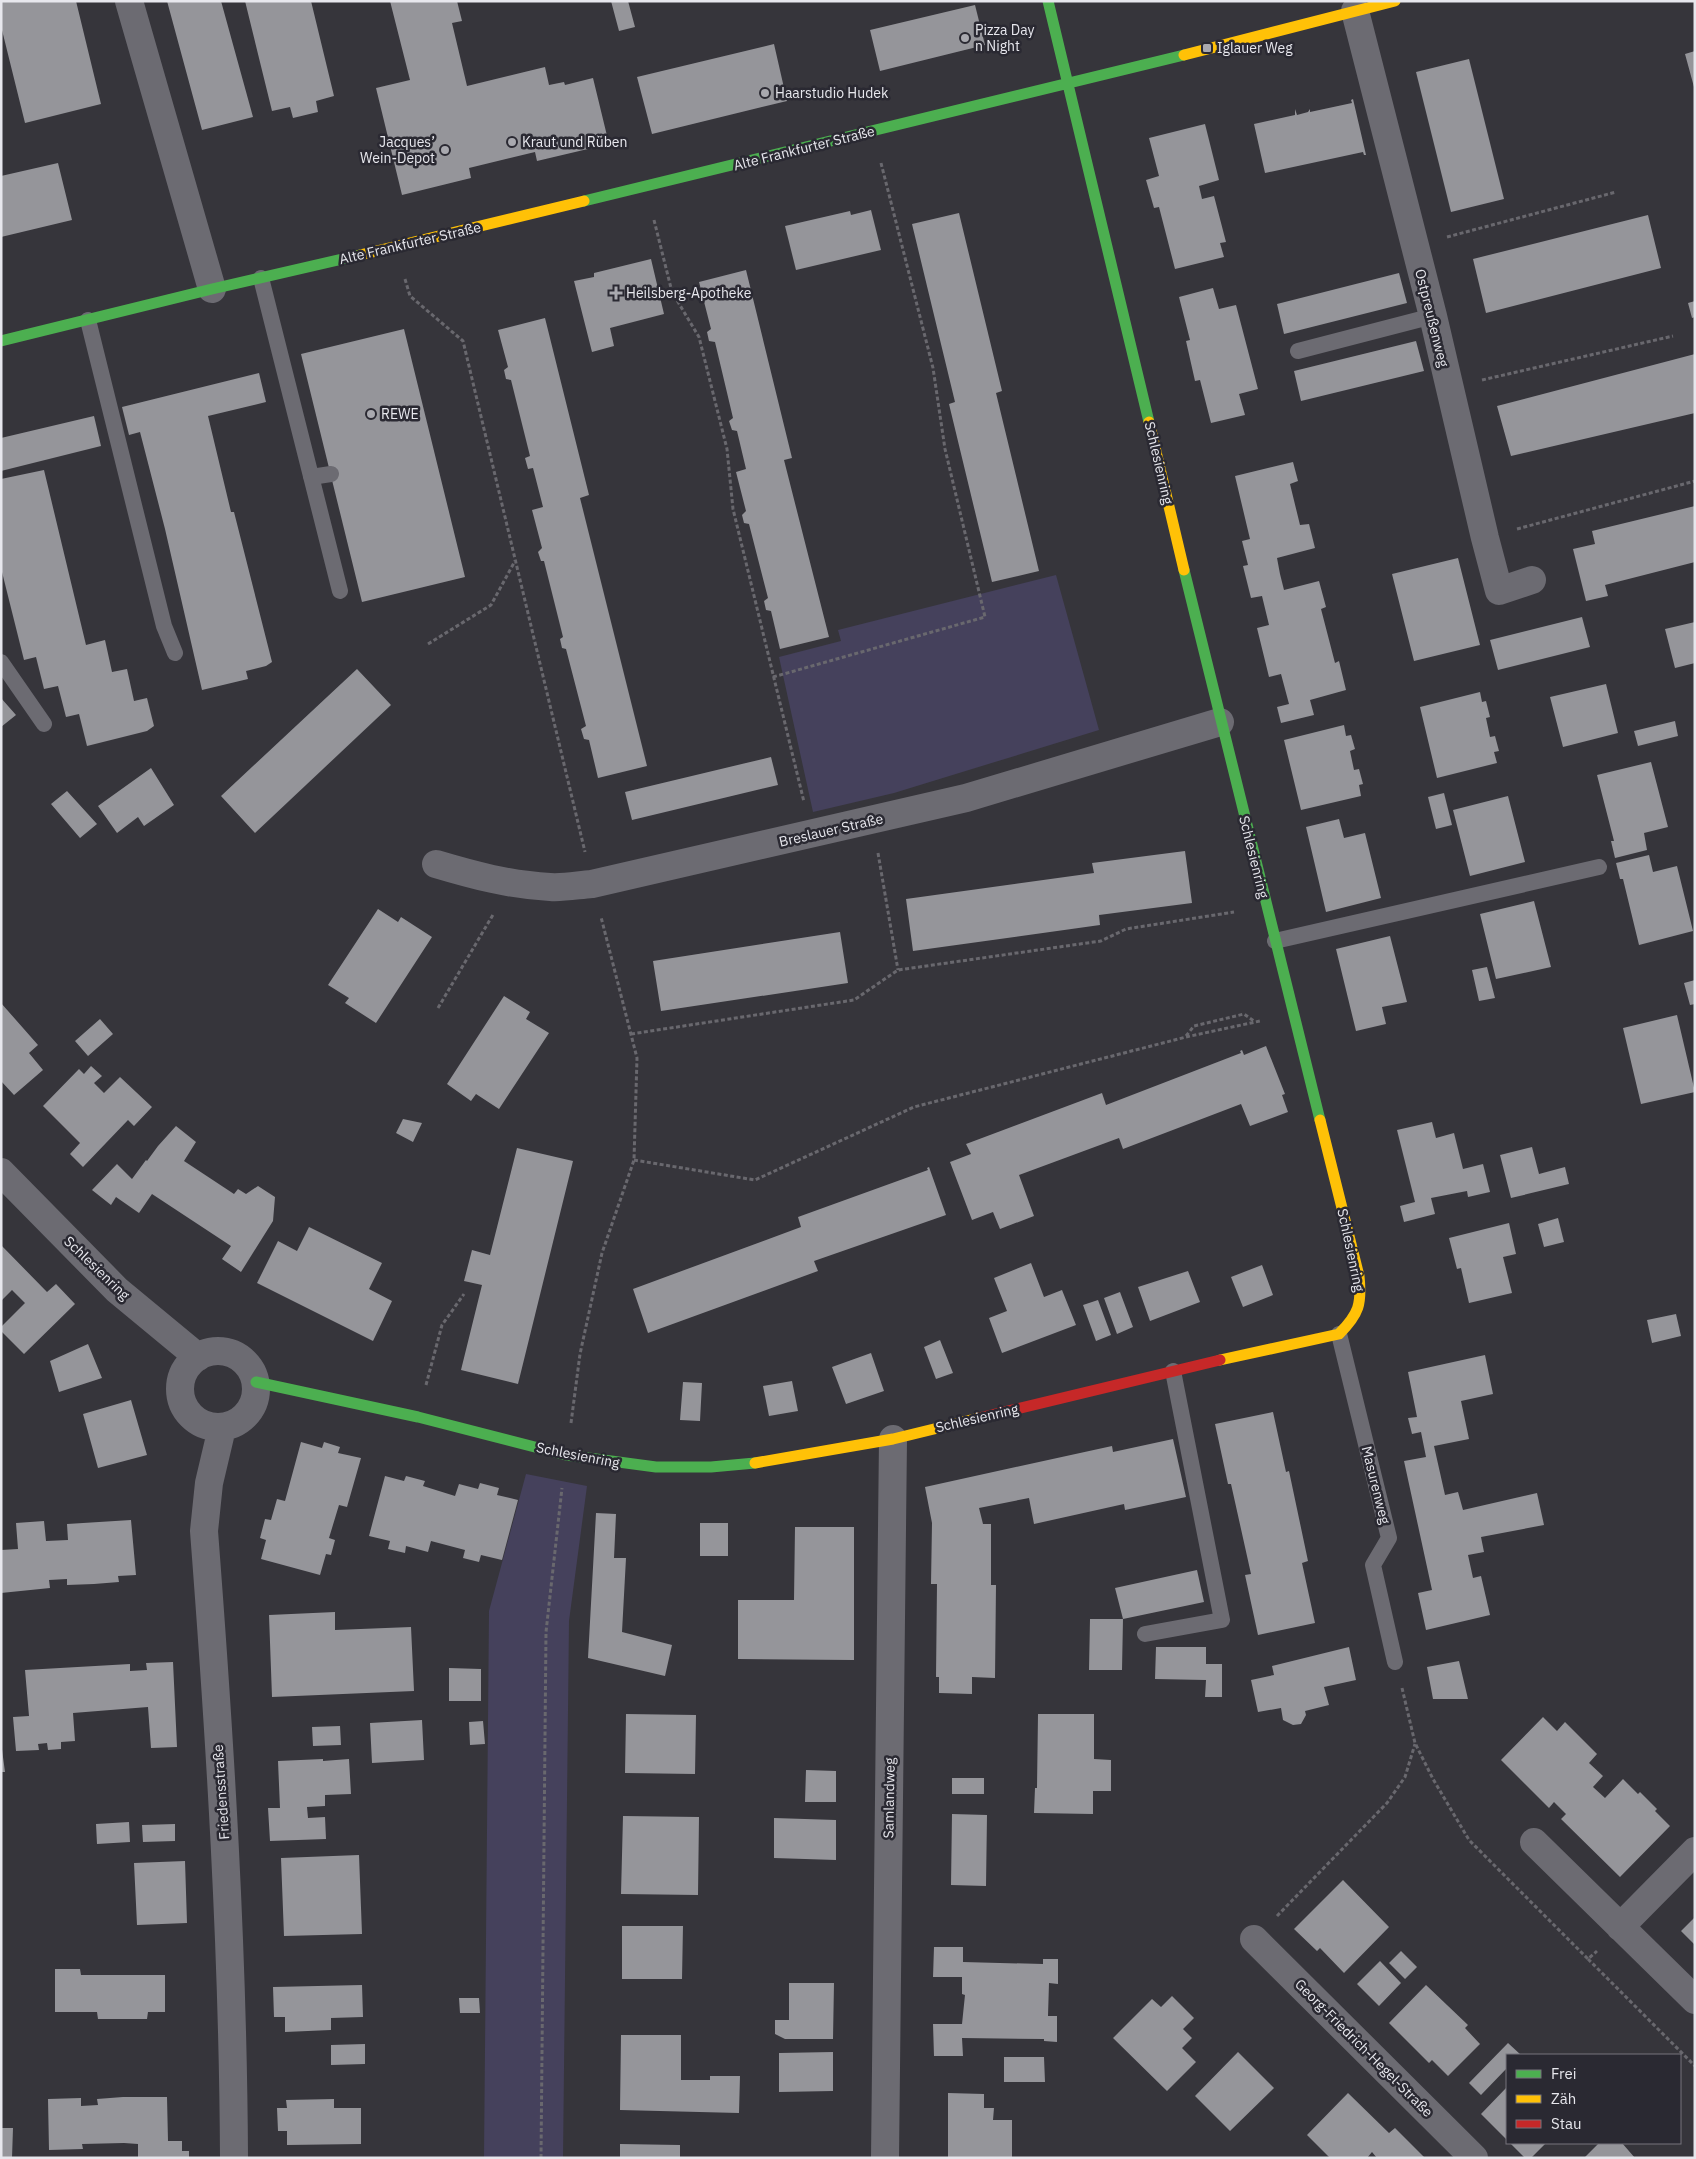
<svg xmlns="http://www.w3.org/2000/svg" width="1696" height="2159" font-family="'IBM Plex Sans',sans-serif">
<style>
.green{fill:#45415c}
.building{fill:#95959a}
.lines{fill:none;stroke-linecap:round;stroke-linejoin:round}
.path{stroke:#69686e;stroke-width:3;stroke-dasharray:4 2.5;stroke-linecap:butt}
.lane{stroke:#6c6b72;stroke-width:16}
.street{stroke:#6c6b72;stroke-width:28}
.fast{stroke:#4caf50;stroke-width:11}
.slow{stroke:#ffc107;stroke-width:11}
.jam{stroke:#c62828;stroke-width:11}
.poi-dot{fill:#a9a9af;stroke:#2a2932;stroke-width:2}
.labels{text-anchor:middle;stroke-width:5;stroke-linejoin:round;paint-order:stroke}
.poi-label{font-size:14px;fill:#e7e7ed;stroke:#2a2932;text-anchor:start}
.street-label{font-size:14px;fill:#e7e7ed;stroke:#2a2932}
</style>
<rect width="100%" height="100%" fill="#36353b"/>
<path class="green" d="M1056 575 1099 730 894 793 813 812 779 657 841 641 838 630Z
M526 1474 587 1486 569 1621 563 2158H484L489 1611Z"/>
<path class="building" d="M1 1H76L101 104 25 123 1 26Z
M167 1H221L253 117 202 130Z
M245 1H311L334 96 316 101 318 112 293 118 290 107 272 111Z
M390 1H457L462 21 452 23 467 86 545 67 549 85 564 82 565 85 593 78 609 144 537 161 535 152 469 168 471 178 402 195 376 88 410 80Z
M611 1H628L635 27 619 31Z
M975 5 985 45 880 71 870 30Z
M774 44 787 101 652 134 637 77Z
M1695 51V87H1694L1685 54Z
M1469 59 1504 199 1451 212 1416 72Z
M1353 99 1366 155H1364L1363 152 1265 173 1254 124 1295 115V109L1297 115 1308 112 1310 109V112L1352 103 1351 100Z
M1205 124 1219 180 1199 186 1202 199 1214 196 1226 242 1220 243 1224 257 1175 269 1159 207 1154 208 1146 180 1159 176 1149 138Z
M58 163 72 220 1 237V176Z
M871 210 881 250 796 270 785 226 850 211 851 215Z
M959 213 1002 391 996 393 1039 571 992 582 949 404 955 402 912 224Z
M1648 215 1661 268 1486 313 1473 259Z
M651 259 664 314 610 328 614 346 592 352 574 281 594 277V273Z
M746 270 792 458 784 460 829 637 780 649 771 611 766 610 764 601 768 598 749 524 744 523 742 515 746 511 736 472 746 469 737 431 732 430 729 421 733 418 715 342 709 341 707 332 711 329 699 282Z
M1399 273 1407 303 1284 334 1277 304Z
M1213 288 1219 309 1236 305 1258 389 1239 394 1245 415 1211 423 1200 380 1195 381 1186 341 1190 340 1179 297Z
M1695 301V317L1692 318 1688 303Z
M545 318 589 495 580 498 647 766 598 778 589 740 584 739 581 729 586 726 566 649 562 648 560 639 563 637 544 561H541L538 552 542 548 532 510 543 507 533 468 528 469 525 458 530 456 511 380 506 379 504 370 508 367 498 330Z
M404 329 465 577 362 602 301 354Z
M1416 341 1424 371 1301 401 1294 371Z
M1695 354V413L1511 456 1497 406Z
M259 373 266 402 208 416 231 512H234L272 662 266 666 246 671 248 679 202 690 165 529 140 432 129 435 122 407Z
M94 416 101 446 1 471V438Z
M1293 462 1298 481 1290 484 1300 525 1309 524 1315 548 1277 558 1280 574 1284 590 1319 581 1326 607 1321 609 1335 663 1339 661 1346 690 1310 700 1314 715 1281 723 1277 707 1289 704 1281 674 1269 677 1257 628 1269 625 1262 596 1251 598 1243 566 1248 565 1242 541 1250 539 1235 476Z
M44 470 86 645 105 640 112 672 127 669 134 701 147 698 154 726 147 731 87 746 79 714 66 717 58 686 44 689 36 657 24 660 1 568V479Z
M1695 506V562L1605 585 1608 596 1586 601 1573 549 1595 544 1592 531Z
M1458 558 1480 645 1414 661 1392 574Z
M1582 617 1590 647 1498 670 1490 640Z
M1695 622V663L1675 668 1665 629Z
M357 669 391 705 255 833 221 796Z
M1606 684 1618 733 1563 747 1550 697Z
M1480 692 1482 702 1486 701 1490 717 1486 718 1490 737 1495 736 1499 751 1494 752 1497 763 1437 778 1420 707Z
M1 698 16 715 1 727Z
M1675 721 1678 736 1638 746 1634 731Z
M1344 725 1346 736 1351 735 1355 749 1350 751 1354 770 1359 769 1363 784 1359 785 1361 796 1301 810 1284 740Z
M771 757 778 785 632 820 625 792Z
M1651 762 1668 827 1644 833 1647 850 1615 858 1611 841H1614L1597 775Z
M151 768 174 805 144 826 138 817 117 833 98 806Z
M67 791 97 824 80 838 51 804Z
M1444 793 1452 825 1436 829 1428 797Z
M1508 796 1525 862 1470 876 1453 810Z
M1339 819 1344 838 1365 833 1381 898 1326 912 1306 827Z
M1185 851 1192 903 1099 915 1100 925 913 951 906 899 1094 873 1092 863Z
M1649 855 1653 872 1677 866 1693 931 1639 945 1623 879H1620L1616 863Z
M1534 901 1551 967 1496 979 1480 914Z
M378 909 398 922 401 917 432 937 376 1023 345 1003 349 998 328 985Z
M840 932 848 983 661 1011 653 961Z
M1390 936 1407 1002 1382 1007 1386 1024 1356 1031 1336 949Z
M1487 967 1495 998 1479 1001 1472 970Z
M1695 980V1004L1690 1005 1684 983Z
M504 996 530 1012 526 1019 549 1033 499 1109 476 1094 471 1101 447 1084Z
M1 1003 38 1045 29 1053 43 1070 14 1095 1 1081Z
M1677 1015 1695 1092 1641 1104 1623 1028Z
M100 1019 113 1034 88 1056 75 1041Z
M1266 1046 1285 1094 1282 1095 1288 1112 1250 1126 1241 1104 1123 1149 1119 1138 1019 1175 1034 1216 1000 1229 993 1212 972 1220 950 1162 971 1154 966 1144 1102 1093 1106 1105 1241 1053 1240 1051 1242 1050 1244 1055Z
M91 1066 102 1076 94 1083 104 1093 120 1077 152 1107 134 1126 128 1120 83 1167 70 1154 80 1143 43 1106 79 1069 84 1074Z
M403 1119 422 1123 413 1142 396 1133Z
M1432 1122 1436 1138 1454 1133 1463 1169 1483 1164 1490 1192 1468 1197 1467 1191 1431 1198 1435 1214 1404 1222 1400 1206 1415 1202 1397 1130Z
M176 1126 196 1142 184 1161 234 1194 238 1189 246 1194 258 1186 275 1197 273 1221 241 1272 222 1259 231 1246 152 1194 139 1213 116 1197 111 1205 92 1190 117 1164 132 1179 146 1160 147 1161 158 1146Z
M1532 1147 1539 1174 1565 1167 1569 1184 1511 1198 1500 1155Z
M517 1148 573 1161 518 1384 461 1370 482 1285 464 1281 472 1250 490 1255Z
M929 1167 946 1215 814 1261 818 1271 648 1333 633 1289 801 1227 798 1217 928 1170 927 1168Z
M1558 1218 1564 1242 1544 1247 1538 1224Z
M1509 1223 1516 1254 1503 1257 1512 1293 1469 1303 1461 1268 1457 1269 1449 1238Z
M309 1227 382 1263 369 1289 392 1301 373 1341 257 1283 278 1241 297 1251Z
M1 1245 47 1292 56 1284 75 1304 24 1354 1 1331V1327L25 1303 12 1290 1 1301Z
M1031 1263 1044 1297 1062 1290 1076 1325 1002 1353 989 1318 1007 1311 994 1278Z
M1262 1265 1273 1295 1243 1307 1231 1277Z
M1188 1271 1200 1302 1150 1321 1138 1287Z
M1120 1292 1133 1327 1117 1334 1104 1298Z
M1098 1300 1111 1335 1096 1341 1083 1305Z
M1676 1314 1681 1336 1652 1343 1647 1320Z
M940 1340 953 1373 936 1379 924 1347Z
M88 1344 102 1378 59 1392 50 1361Z
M871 1353 884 1391 846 1404 832 1367Z
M1485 1355 1493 1394 1461 1401 1469 1439 1434 1446 1445 1495 1458 1492 1463 1510 1537 1493 1544 1525 1481 1537 1484 1552 1468 1555 1473 1578 1481 1576 1490 1615 1426 1630 1418 1593 1432 1590 1404 1461 1426 1457 1421 1432 1412 1434 1408 1418 1417 1417 1408 1372Z
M792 1381 798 1411 769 1416 763 1386Z
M683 1382 702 1383 700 1421 680 1420Z
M131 1400 147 1455 98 1468 83 1414Z
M1273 1412 1286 1472 1289 1471 1308 1561 1302 1563 1315 1623 1258 1635 1245 1575 1251 1574 1231 1484H1228L1215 1424Z
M1173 1439 1186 1497 1125 1510 1124 1504 1034 1524 1029 1498 979 1508 983 1524H991V1585H996L995 1678 972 1677V1694L939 1693V1677H936L937 1584H931L932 1523 925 1487 1112 1446 1113 1452Z
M301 1442 322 1448 324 1442 340 1447 338 1453 361 1458 347 1507 339 1505 329 1538 335 1540 331 1555 326 1554 320 1575 261 1559 266 1540 260 1538 265 1519 271 1520 277 1499 285 1501Z
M385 1476 404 1481 406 1476 425 1481 423 1486 455 1496 459 1484 478 1489 480 1483 499 1488 497 1495 518 1500 502 1560 481 1555 479 1562 463 1558 465 1550 431 1541 428 1552 406 1546 405 1553 388 1549 390 1541 369 1536Z
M596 1513 616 1514 614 1558H626L622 1632 672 1645 665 1676 588 1658Z
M131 1520 136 1575 118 1576 119 1582 94 1584 67 1585V1579L49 1580 50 1588 1 1593V1550L18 1549 16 1523 44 1521 46 1541 68 1540 67 1524Z
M700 1523H728V1556H700Z
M795 1527H854V1660L738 1659V1600H794Z
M1197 1570 1204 1602 1123 1619 1122 1670H1089L1090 1619H1123L1115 1588Z
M335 1612V1630L411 1627 414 1691 272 1697 269 1615Z
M1156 1647H1206V1664H1222V1697H1205L1206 1680 1155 1679Z
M1349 1647 1356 1680 1324 1687 1329 1705 1305 1711 1306 1715 1301 1724 1293 1725 1283 1720 1281 1708 1258 1712 1251 1680 1274 1675 1272 1666Z
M1459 1661 1468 1699H1433L1427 1667Z
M173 1662 177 1747 151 1748 148 1707 73 1713 75 1741 61 1742V1749L48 1750 47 1743 38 1744 39 1750 16 1751 13 1717 29 1716 25 1670 130 1664V1671L147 1670 146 1663Z
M449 1668 481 1669V1701H449Z
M626 1714 696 1715 695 1774 625 1773Z
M1038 1714H1094V1759L1111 1760V1791H1093V1814L1034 1813 1035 1788H1037Z
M1543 1717 1557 1731 1565 1722 1597 1754 1589 1763 1603 1776 1593 1787 1605 1798 1623 1779 1638 1794 1640 1792 1657 1809 1655 1811 1670 1826 1620 1877 1561 1819 1566 1814 1554 1802 1549 1808 1501 1760Z
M422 1720 424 1760 372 1763 370 1723Z
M483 1721 485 1744 470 1745 469 1722Z
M340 1726 341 1745 313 1746 312 1727Z
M1 1742 5 1772H1Z
M323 1759V1761L349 1759 351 1794 325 1795V1806L307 1807 308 1818 325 1817 326 1839 270 1841 268 1808H280L278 1761Z
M806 1770 836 1771V1802H805Z
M952 1778H984V1794H952Z
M952 1814 987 1815 986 1886 951 1885Z
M623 1816 699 1817 698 1895 621 1894Z
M774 1818 836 1820V1860L774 1858Z
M129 1822 130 1842 97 1844 96 1824Z
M175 1824V1841L143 1842 142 1825Z
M359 1855 362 1934 284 1936 281 1858Z
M185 1861 187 1923 137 1925 134 1863Z
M1343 1880 1389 1927 1344 1973 1320 1948 1317 1951 1294 1929Z
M1695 1917V1945L1681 1931Z
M622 1926H683L682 1979H622Z
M934 1947H963V1962L1043 1964V1959H1058V1984L1049 1983 1048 2016H1057V2042L1044 2041V2039L962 2038 963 2056H934L933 2024H962L965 1995 962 1994V1977H933Z
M1401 1951 1417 1967 1405 1979 1389 1963Z
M1380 1961 1401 1983 1379 2006 1357 1984Z
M55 1969H80L81 1975H165V2012H148L147 2019H98L97 2012H55Z
M789 1983H834L833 2039H785L775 2034V2020H789Z
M362 1985 363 2017 331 2018V2030L285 2032V2017H274L273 1987Z
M1426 1985 1468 2025 1465 2028 1480 2044 1448 2076 1432 2060 1429 2063 1389 2023Z
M1172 1996 1194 2018 1183 2029 1192 2038 1182 2048 1196 2062 1167 2091 1113 2038 1152 1999 1161 2007Z
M459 1998H479L480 2013H460Z
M621 2035H681V2080H710V2076H740L739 2113 620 2110Z
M1508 2043 1521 2055H1507V2068L1481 2095 1469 2083Z
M365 2044V2064L331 2065V2045Z
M833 2052V2091L779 2092V2053Z
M1238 2052 1274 2088 1230 2131 1195 2096Z
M1004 2057H1044L1045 2082H1004Z
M1507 2087V2140L1481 2114Z
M948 2093 984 2094V2108H994L993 2120H1012V2158H948Z
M1348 2093 1389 2133 1395 2128 1425 2158H1377L1372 2152 1367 2158H1330L1307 2135Z
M123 2097H167L168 2141H182V2151H189V2158H138V2144L124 2143 82 2144 83 2149 49 2150 48 2099 81 2098V2106L98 2105 97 2099Z
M334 2099V2108H361V2144L287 2145V2131H278L277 2108H287L286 2100Z
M1 2128H13L12 2158H1Z
M1510 2143H1546L1531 2158H1525Z
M1599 2143H1622L1635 2158H1584Z
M620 2144 680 2145V2158H620Z"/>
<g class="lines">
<path class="path" d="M654 220 672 292 699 337 727 449 733 509 804 802
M1447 237 1616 192
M405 279 410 296 463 341 585 852
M1482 380 1673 336
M1517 529 1695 481
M428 644 491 605 515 561
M773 677 985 617 945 449 933 368 881 163
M878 853 898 970
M438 1008 494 913
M631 1034 854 1000 898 970 1101 941 1126 929 1234 912
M1186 1036 1194 1026 1244 1014 1254 1021
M634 1160 755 1180 914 1107 1186 1037 1260 1021
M426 1385 442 1325 464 1294
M571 1423 580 1354 602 1253 634 1160 637 1058 601 917
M1402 1688 1415 1743 1433 1779 1469 1840 1588 1959 1597 1951
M1277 1916 1387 1803 1405 1777 1415 1744
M1588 1959 1695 2066
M541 2158 546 1632 562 1488"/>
<path class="lane" d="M261 278 340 591
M88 320 164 626 175 653
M1298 351 1433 316
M311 477 331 474
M1 662 44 724
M1275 941 1599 867
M1339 1334 1389 1538 1373 1565 1395 1662
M1145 1634 1222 1620 1173 1371"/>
<path class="street" d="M129 1 212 289
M1355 11 1433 316 1485 538 1499 591 1532 580
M436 864C473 875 510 885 550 887 564 888 578 885 592 884L966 798 1220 722
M1 1172 117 1290 198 1357
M180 1389a38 38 0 1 1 76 0a38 38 0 1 1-76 0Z
M222 1428 209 1483 204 1531C220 1739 233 1948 234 2158
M1534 1842 1695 2000
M1620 1927 1695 1851
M1254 1939 1474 2158
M885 2158 893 1439"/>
<path class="fast" d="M1048 1 1149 422
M584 201 1184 55
M1 341 212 289 360 255
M1184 570 1320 1120
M256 1382 418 1417 566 1455 656 1467H711L755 1463"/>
<path class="slow" d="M1184 55 1395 1
M360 255 584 201
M1149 422 1184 570
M1220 1360 1339 1334C1359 1314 1362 1304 1359 1276L1320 1120
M755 1463 893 1439 979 1418"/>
<path class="jam" d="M979 1418 1220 1360"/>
</g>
<g class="poi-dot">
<circle cx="965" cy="38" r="5"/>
<rect x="1202" y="43" width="10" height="10" rx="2.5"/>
<circle cx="765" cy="93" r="5"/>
<circle cx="512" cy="142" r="5"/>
<circle cx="445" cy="150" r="5"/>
<path d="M613.5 285.5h5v5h5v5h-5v5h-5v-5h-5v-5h5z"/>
<circle cx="371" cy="414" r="5"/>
</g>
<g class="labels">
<g class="poi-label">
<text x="975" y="35">Pizza Day<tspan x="975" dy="16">n Night</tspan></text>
<text x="1217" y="53">Iglauer Weg</text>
<text x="775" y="98">Haarstudio Hudek</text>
<text x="435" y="147" text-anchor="end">Jacques’<tspan x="435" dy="16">Wein-Depot</tspan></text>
<text x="522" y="147">Kraut und Rüben</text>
<text x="626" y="298">Heilsberg-Apotheke</text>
<text x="381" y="419">REWE</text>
</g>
<g class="street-label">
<text transform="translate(804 148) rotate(-14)" y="5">Alte Frankfurter Straße</text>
<text transform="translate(410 243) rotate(-13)" y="5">Alte Frankfurter Straße</text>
<text transform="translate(1432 318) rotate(76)" y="5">Ostpreußenweg</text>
<text transform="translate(1159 463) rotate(77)" y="5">Schlesienring</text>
<text transform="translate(831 830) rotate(-13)" y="5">Breslauer Straße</text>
<text transform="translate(1254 857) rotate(76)" y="5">Schlesienring</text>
<text transform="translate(1351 1250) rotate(78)" y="5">Schlesienring</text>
<text transform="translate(97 1268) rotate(44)" y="5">Schlesienring</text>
<text transform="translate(977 1418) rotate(-13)" y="5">Schlesienring</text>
<text transform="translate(578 1455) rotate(11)" y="5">Schlesienring</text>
<text transform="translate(1376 1485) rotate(76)" y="5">Masurenweg</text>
<text transform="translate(221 1792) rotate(-94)" y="5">Friedensstraße</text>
<text transform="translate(889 1798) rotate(-89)" y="5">Samlandweg</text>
<text transform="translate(1364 2048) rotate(45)" y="5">Georg-Friedrich-Hegel-Straße</text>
</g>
</g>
<rect width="1696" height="2159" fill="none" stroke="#e7e7ed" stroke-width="5"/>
<rect x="1506" y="2054" width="175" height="90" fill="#2a2932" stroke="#76757d"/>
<rect x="1516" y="2070" width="25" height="8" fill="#4caf50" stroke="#76757d"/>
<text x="1551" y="2079" font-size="15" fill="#e7e7ed">Frei</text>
<rect x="1516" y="2095" width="25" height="8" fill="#ffc107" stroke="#76757d"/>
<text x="1551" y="2104" font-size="15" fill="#e7e7ed">Zäh</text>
<rect x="1516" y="2120" width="25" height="8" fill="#c62828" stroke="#76757d"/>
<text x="1551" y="2129" font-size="15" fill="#e7e7ed">Stau</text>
</svg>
